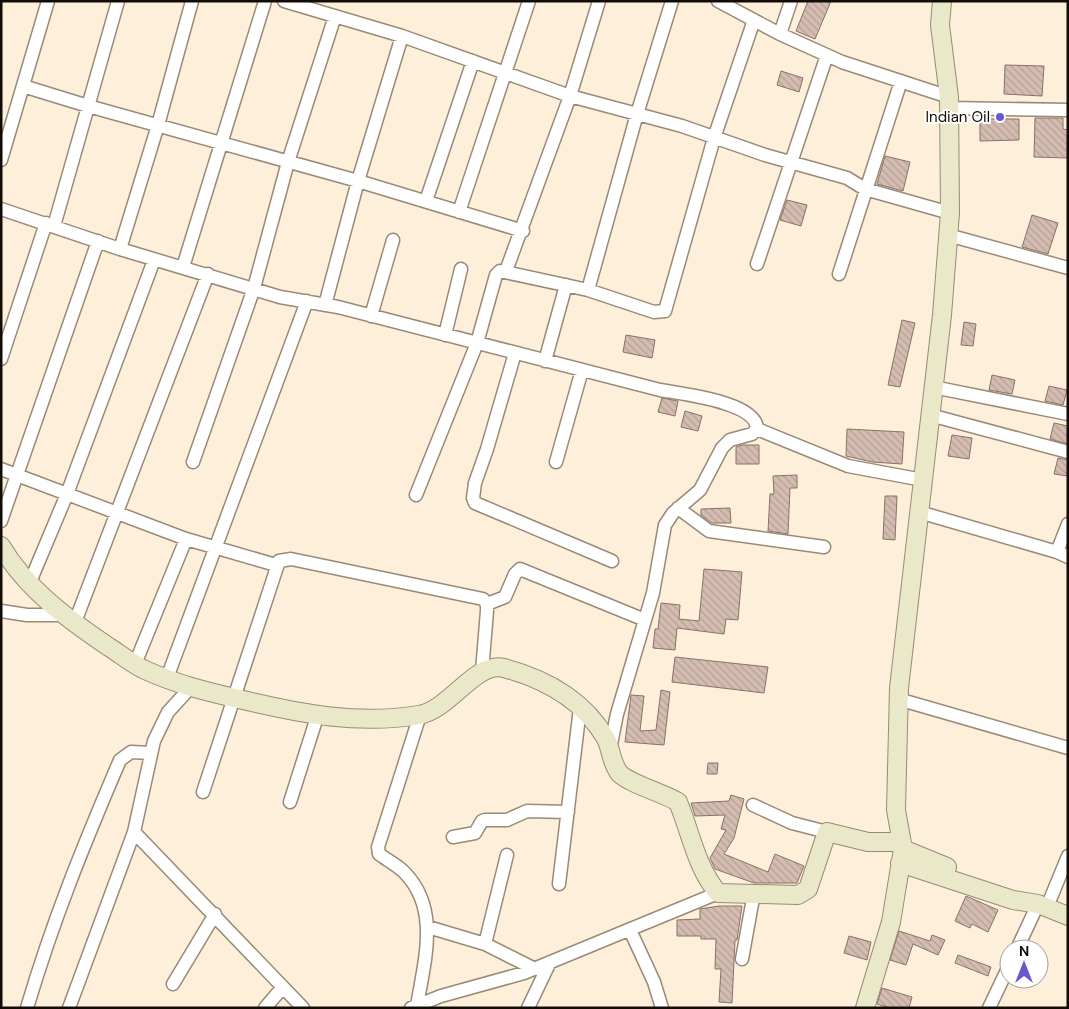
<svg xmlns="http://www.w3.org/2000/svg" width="1069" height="1009" font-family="'DM Sans',sans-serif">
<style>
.building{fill:url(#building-back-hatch);stroke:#877267}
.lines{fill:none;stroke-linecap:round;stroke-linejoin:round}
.street-casing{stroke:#988a77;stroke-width:15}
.secondary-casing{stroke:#988a77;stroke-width:20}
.street{stroke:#fff;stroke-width:12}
.secondary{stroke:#e9e8c8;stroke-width:18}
.poi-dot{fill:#6b56d0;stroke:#fff;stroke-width:2}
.labels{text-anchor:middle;stroke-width:4;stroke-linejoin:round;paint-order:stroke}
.poi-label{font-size:15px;fill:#110d06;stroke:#fff;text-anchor:end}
</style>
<defs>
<pattern id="building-back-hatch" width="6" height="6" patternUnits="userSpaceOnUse" patternTransform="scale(1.25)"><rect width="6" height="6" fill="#d4bcb1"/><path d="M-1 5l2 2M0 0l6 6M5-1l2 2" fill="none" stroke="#b5a097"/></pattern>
</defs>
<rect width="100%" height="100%" fill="#feefda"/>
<path class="building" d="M808 1H831L815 39 796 31Z
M1005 65 1044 66 1042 96 1004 94Z
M781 71 803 78 799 92 777 85Z
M1035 118H1063V129L1068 130V158L1034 157Z
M980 119H1019V140L980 141Z
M885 156 910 162 903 191 877 184Z
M787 200 807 205 801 226 780 220Z
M1032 215 1058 223 1048 254 1022 247Z
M902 320 915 323 900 387 888 385Z
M964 322 976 324 973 346 961 345Z
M626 335 655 340 652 358 623 352Z
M992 375 1015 380 1012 394 989 390Z
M1049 386 1067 390 1063 405 1045 401Z
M662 398 678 401 675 416 658 412Z
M685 411 702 416 698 431 681 427Z
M1054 423 1068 426V444L1050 439Z
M847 429 904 432 902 464 872 462 846 456Z
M952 435 972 438 969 459 948 456Z
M742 445H759V464H736V447Z
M1058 458 1068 460V476L1054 474Z
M797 475V488H790L788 534 768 531 770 494H774L773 476Z
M885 496H897L895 540 883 539Z
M730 508 731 523H712L701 515V509Z
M704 569 742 572 738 620 726 619 724 634 677 628 675 650 653 648 655 629H658L661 603 680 605 679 619 699 621Z
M675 657 768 667 764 693 672 682Z
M661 690 670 692 664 745 625 742 631 695 644 696 640 731 656 730Z
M708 763H718L717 774H707Z
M731 795 744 799 734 838 724 854 768 872 775 854 804 866 797 883H754L715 869 710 858 726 830 721 829 725 815 695 816 691 803 729 801Z
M966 896 998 910 988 932 972 924 970 928 955 921Z
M719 906H742L737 940H735L732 1003 719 1002 721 969H715L716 939H701V936H677V920L700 919V909Z
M899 931 930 941 932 935 945 940 938 955 913 944 906 965 890 960Z
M849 936 871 942 867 960 844 953Z
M958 955 991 967 988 976 955 963Z
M882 988 912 997 909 1008H890L877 1004Z"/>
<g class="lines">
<g class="street-casing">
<path id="street" d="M192 1 158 125 120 249 280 297 338 307 660 390C682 394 757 402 757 429L848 466 923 480
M284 1 402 36
M718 1 780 34 842 62 949 97
M780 34 791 1
M23 86 88 106 358 181 402 36 570 96 682 126 765 155 847 178 865 189 950 213
M949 108 1068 110
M1 160 48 1
M426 201 473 61
M1 209 120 249
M459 212 529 1
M54 226 118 1
M948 235 1068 268
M757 264 827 55
M183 267 265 1
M506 271 570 96 599 1
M839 274 901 81
M588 290 637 114 672 1
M325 305 358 181 523 231
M371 316 393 240
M445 335 461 269
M515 353 487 449 475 483 473 498 475 503 612 561
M1 359 46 223
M545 361 566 285
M933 387 1068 414
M930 415 1068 452
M193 462 254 288 288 162 335 16
M556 462 582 370
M1 469 186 539 276 565
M416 495 477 343 496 275 500 271 588 290 654 312 665 311 714 138 754 20
M678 508 709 531 824 547
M919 512 1057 552 1068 557
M1 521 98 241
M1057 552 1068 524
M30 582 67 494 154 260
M487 604 505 597 515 574 520 569 645 620
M1 611 27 615H63
M75 622 208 274
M135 664 186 539
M167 678 307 301
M898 699 1068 748
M610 749 617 714 653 593 665 525 673 513 700 490 722 448 730 440 752 434 757 429
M203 792 279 561 291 559 483 599 487 604V611L482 671
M290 802 317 717
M753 805 792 823 827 832
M134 832 303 1008
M453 837 475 833 482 821 485 820H507L527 811 568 812
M559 884 580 708
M1047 907 1068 856
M428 927 485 944 535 969
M630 930 654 982 662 1008
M485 944 507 855
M1017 949 1038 904
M742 959 754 893
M173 984 215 914
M417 1006C424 962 441 909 404 872 397 865 387 860 379 854L378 847 420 715
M27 1008C53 920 84 844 120 760L131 752 151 753
M69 1008 134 832 154 741 168 712 190 688
M265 1008 283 987
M411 1008 441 996 524 973 718 893
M528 1008 550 962
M989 1008 1009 966"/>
</g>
<g class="secondary-casing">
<path id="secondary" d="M1 546C26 589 69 620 109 647 120 654 131 663 143 669 175 684 208 692 243 700 301 714 359 725 419 715 451 709 475 661 504 668 545 679 583 700 605 737 612 749 610 762 620 774 629 783 665 794 678 802 691 833 696 867 718 893L798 895 808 889 827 832 868 842H902
M903 849 947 867
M900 863 1013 900 1038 904 1068 916
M865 1008 891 922 903 849 896 810 899 688 942 315 950 213 949 97 940 25 942 1"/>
</g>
<use href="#street" class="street"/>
<use href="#secondary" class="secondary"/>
</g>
<circle class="poi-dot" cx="1000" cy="117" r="5"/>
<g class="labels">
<g class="poi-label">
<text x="990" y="122">Indian Oil</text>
</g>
</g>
<rect width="1069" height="1009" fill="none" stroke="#110d06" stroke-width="5"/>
<g transform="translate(1024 964)"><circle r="24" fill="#ffffff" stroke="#a09e9b"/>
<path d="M0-4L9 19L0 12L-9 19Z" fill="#6b56d0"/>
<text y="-8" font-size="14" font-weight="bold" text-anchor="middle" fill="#110d06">N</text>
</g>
</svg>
